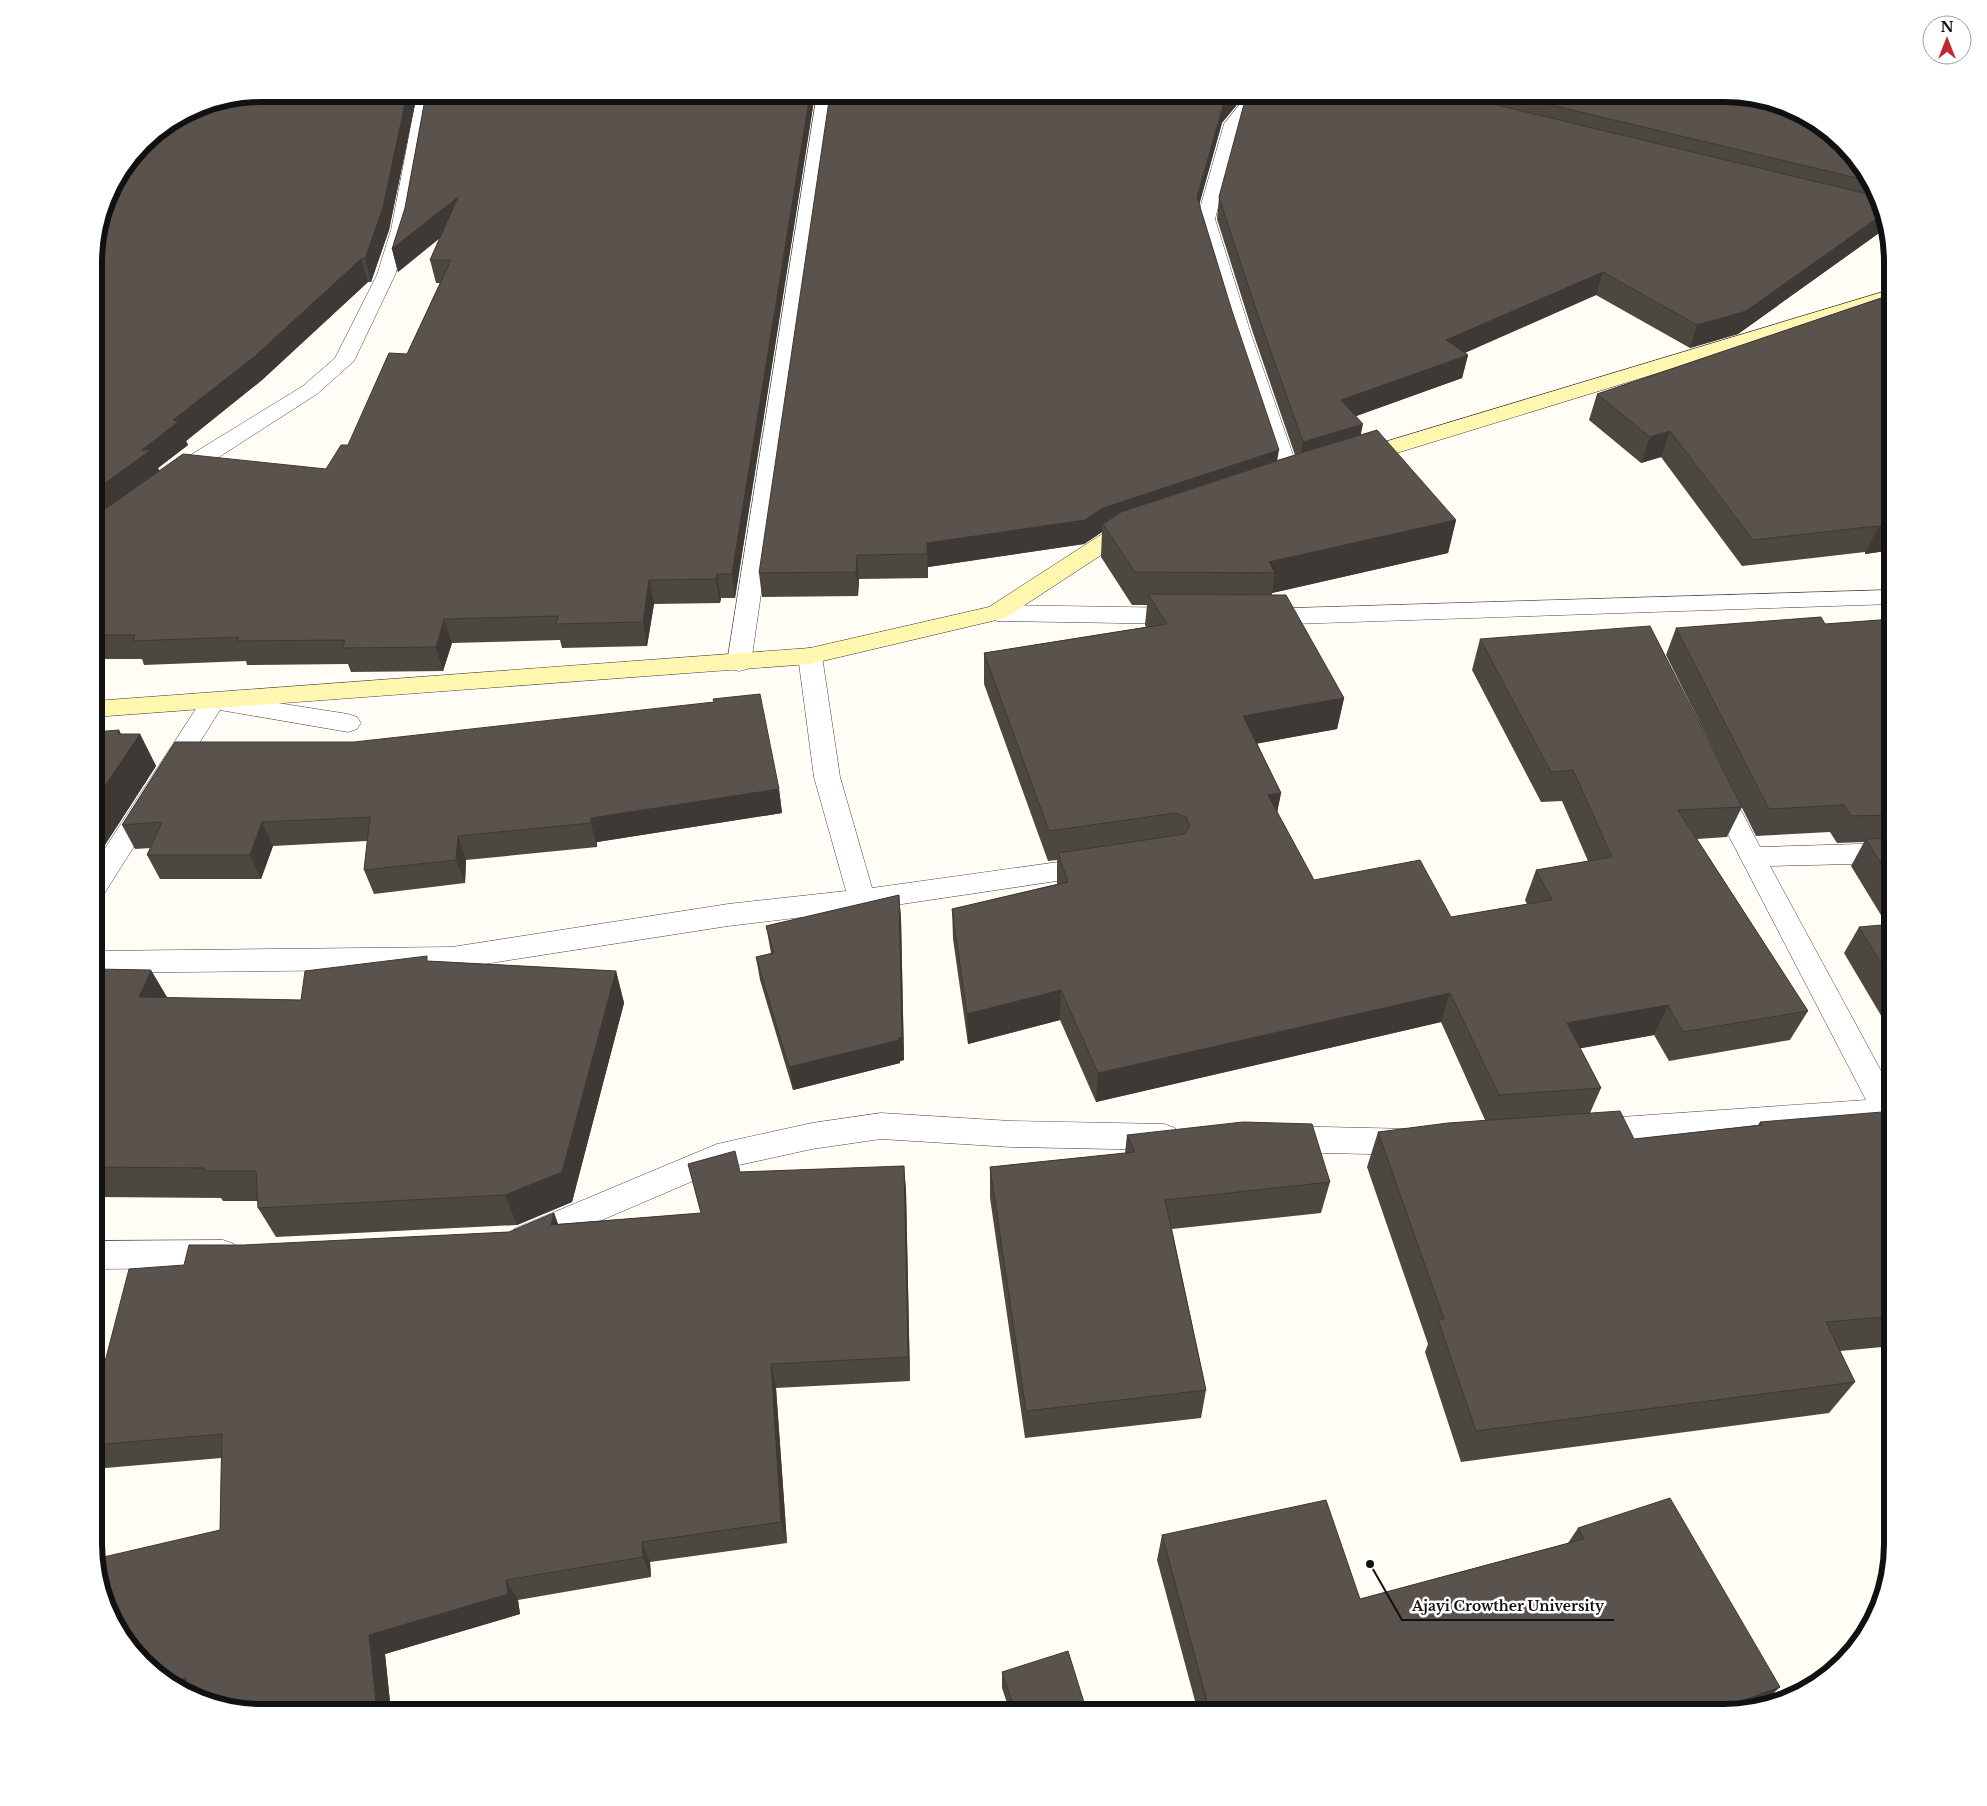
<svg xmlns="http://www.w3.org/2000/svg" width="1987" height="1806" font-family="'Libre Baskerville',serif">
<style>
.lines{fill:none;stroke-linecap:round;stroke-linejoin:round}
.street-casing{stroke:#444;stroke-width:1}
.secondary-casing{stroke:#333;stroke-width:1}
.street{fill:#fff;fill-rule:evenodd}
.secondary{fill:#fff6b0;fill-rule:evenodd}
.wall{fill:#4d4742}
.shaded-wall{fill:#3f3936}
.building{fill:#5a524d;stroke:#3f3936}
.rim{fill:none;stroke:#111;stroke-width:6}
.leader{fill:none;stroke:#111;stroke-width:2}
.callout-dot{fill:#111;stroke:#fff;stroke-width:2}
.callout-label{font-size:14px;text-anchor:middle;font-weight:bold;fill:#111;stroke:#fff;stroke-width:5;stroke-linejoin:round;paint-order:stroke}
</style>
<rect width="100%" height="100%" fill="#fffdf5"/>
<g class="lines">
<g class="street-casing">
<path id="street" d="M417 94H433L409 230 395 275 354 361 317 394 205 466 182 483 174 484 166 483 163 478 166 473 189 456 303 386 335 358 377 275 391 230Z
M817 94H833L751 663 748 669 739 671 730 669 727 663Z
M1248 94H1264L1240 125 1215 219 1251 334 1301 478 1298 483 1290 484 1282 483 1279 478 1231 334 1197 219 1224 124Z
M1893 590V604L1261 625 1253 622 1249 617 1253 612 1261 609Z
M997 605 1183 608 1191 611 1195 616 1191 621 1183 624 997 621 989 618 985 613 989 608Z
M810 648 819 650 822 656 840 777 872 888 1094 857 1104 860 1108 867 1104 874 862 910 728 926 452 969 94 973V951L452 947 728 904 846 891 814 777 798 656 801 650Z
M214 693 348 714 357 717 361 723 357 729 348 732 220 710 104 894 94 897V865L205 695Z
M1717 779 1726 781 1760 847 1893 843V863L1770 866 1893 1093V1124L1592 1145 1581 1141 1577 1132 1581 1123 1592 1119 1866 1100 1704 788 1708 781Z
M881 1113 1011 1121 1164 1124 1175 1128 1179 1137 1175 1146 1164 1150 1011 1147 881 1139 812 1149 721 1169 525 1253 514 1249 509 1239 514 1229 717 1144 812 1123Z
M1280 1126 1412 1129 1423 1133 1427 1142 1423 1151 1412 1155 1280 1152 1269 1148 1265 1139 1269 1130Z
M223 1240 234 1244 239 1254 234 1264 223 1268 94 1269V1241Z"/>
</g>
<g class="secondary-casing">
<path id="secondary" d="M1893 289V301L1364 463 1356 464 1348 463 1345 458 1348 453Z
M1135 524 1143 526 1146 531 1143 536 1118 544 1005 618 810 664 94 717V701L810 648 989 607 1102 534Z"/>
</g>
<use href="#street" class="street"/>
<use href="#secondary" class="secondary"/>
</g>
<path class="wall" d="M263 94H417L389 230 371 282H368L262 380 186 441 188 445 158 468 159 470 326 469 348 445 407 354 440 283H436L430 260 440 238 398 272 392 249 405 208 426 94H815L735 598H721L720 603 654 604 647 646 562 648 560 640 452 643 443 671 351 672 348 664 247 665 246 661 144 665 142 659H94V251Z
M1252 94H1725L1844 143 1880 198 1886 228 1738 334 1690 348 1596 295 1465 353 1468 355 1462 378 1356 416 1361 435 1456 520 1448 553 1272 593V595L1344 698 1337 729 1257 743 1281 793 1277 812 1314 880 1451 917 1527 904 1525 900 1536 870 1588 861 1562 801 1541 802 1472 670 1480 639 1742 807 1727 837 1697 839 1808 1011 1790 1040 1669 1061 1654 1035 1580 1048 1601 1088 1590 1113 1634 1139 1758 1125 1760 1122 1893 1129V1346L1840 1351 1855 1382 1829 1413 1461 1462 1425 1352 1428 1344 1367 1167 1378 1132 1485 1120 1441 1022 1096 1102 1060 1020 968 1044 953 939 952 909 1057 884V860L1048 861 984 684V653L1146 627 1145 625 1147 605H1132L1101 557 1102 532 1084 544 928 567V578L859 579 858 596 762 597 759 573 1222 123 1199 204 1277 460 1295 455 1253 333 1217 219 1219 197Z
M1893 294V550L1865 554V552L1742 566 1661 457 1641 463 1589 420 1597 394Z
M1893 619V1034H1892L1844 953 1859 927 1887 925 1851 866 1864 842 1837 843 1830 832 1756 836 1666 655 1676 628 1825 624Z
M94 732 121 734H140L156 766 101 851 94 852Z
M175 742 779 789 782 813 597 842V847L466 860 465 883 374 894 364 870 367 841 273 846 261 879H160L147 855 151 848 135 849 122 825Z
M899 895 901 919 904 1060 900 1061V1063L793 1090 760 980 756 957 771 953 766 926Z
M429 961 616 971 624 1003 572 1202 517 1225 276 1237 258 1208V1201H223L221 1198 94 1197V969L167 998 301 1000Z
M1127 1135 1330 1182 1321 1213 1172 1229 1206 1390 1201 1418 1025 1438 990 1198V1167L1125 1153Z
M688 1164 740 1172 904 1166 906 1191 910 1381 776 1388 787 1543 650 1562 651 1577 518 1600 520 1614 385 1654 391 1712H262L220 1530 221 1458 94 1469V1381H100L184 1265 244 1245 509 1232 554 1213 558 1224 701 1213Z
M1578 1528 1780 1687 1760 1705 1724 1712H1198L1157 1560 1162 1535 1360 1599 1568 1543Z
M1002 1672 1087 1712 1007 1703 1002 1688Z"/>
<path class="shaded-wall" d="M407 94H417L389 230 371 282 365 259Z
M810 94H815L735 598 732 574Z
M1231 94H1246L1222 123 1195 220 1197 197 1224 102Z
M458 197 463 219 398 272 392 249Z
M1883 214 1886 228 1738 334 1690 348 1697 325Z
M361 259 368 282 262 380 186 441 188 445 158 468 161 474 94 523V491L142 450 173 420Z
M1603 272 1596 295 1441 363 1446 340Z
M1468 355 1462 378 1337 423 1341 400Z
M1363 424 1358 448 1299 466 1303 442Z
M1670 431 1661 457 1641 463 1650 437Z
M1279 450 1275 473 1103 524 1102 532 1084 544 928 567V578L927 543 1103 508Z
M1456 520 1448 553 1272 593 1275 573 1269 562Z
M1893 525V550L1865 554 1878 527Z
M857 555 859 579 858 596 856 572Z
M717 574 721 598 720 603 716 579Z
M649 580 654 604 647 646 643 622Z
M444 619 452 643 443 671 436 647Z
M1344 698 1337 729 1239 747 1243 716Z
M119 730 129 750 140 734 156 766 101 851 94 840V802Z
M779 789 782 813 597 842V847L591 823V818Z
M1281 793 1275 823 1268 795Z
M262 822 273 846 261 879 250 855Z
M458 836 466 860 465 883 456 860Z
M899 895 901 919 904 1060 900 1061V1063L793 1090 789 1067Z
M151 970 170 1002 139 997Z
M616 971 624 1003 572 1202 517 1225 505 1195Z
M1061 990 1060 1020 968 1044 967 1014Z
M1450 993 1441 1022 1096 1102 1098 1073Z
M1668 1005 1654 1035 1555 1053 1567 1023Z
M904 1166 906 1191 910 1381 908 1357Z
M554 1213 563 1238 551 1225Z
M771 1364 776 1388 787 1543 781 1522Z
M642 1542 650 1562 651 1577 643 1557Z
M506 1580 518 1600 520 1614 385 1654 391 1712H377L369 1635Z
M186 1678 197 1699 171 1682Z
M1780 1687 1760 1705 1724 1712H1711Z"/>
<path class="building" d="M263 94H407L383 207 365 259H361L254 357 173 420 178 422 142 450H151L94 491V251L111 188 151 136 198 106Z
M426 94H810L732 574H717L716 579 649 580 643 622 556 624 558 616 444 619 436 647 342 648 345 640 237 641 239 637 133 641 135 635H94V517L183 454 326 469 341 445H348L389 353 407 354 451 260H430L458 197 392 249 405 208Z
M830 94H1231L1224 102 1197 197 1232 311 1279 450 1103 508 1085 520 927 543V554L857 555 856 572 759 573Z
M1252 94H1451L1880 197 1883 214 1746 311 1697 325 1603 272 1446 340 1468 355 1341 400 1363 424 1303 442 1256 310 1219 197 1244 104Z
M1505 94H1725L1789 106 1844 143 1869 181Z
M1893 294V525L1878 527 1877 526 1753 540 1670 431 1650 437 1597 394Z
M1377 430 1456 520 1269 562 1275 573 1135 572 1103 524 1121 512 1304 452Z
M1148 594 1286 595 1344 698 1243 716 1281 793 1268 795 1314 880 1420 860 1451 917 1552 900 1536 870 1612 857 1573 770 1551 772 1480 639 1650 626 1742 807 1678 810 1808 1011 1683 1032 1668 1005 1567 1023 1601 1088 1499 1095 1450 993 1098 1073 1061 990 967 1014 952 909 1068 882 1058 853 1185 834 1190 826 1186 817 1175 813 1049 831 984 653 1167 624Z
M1821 617 1825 624 1893 619V815L1851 816 1844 805 1769 809 1676 628Z
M760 694 779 789 591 818V823L458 836 456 860 364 870 370 817 262 822 250 855H147L162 822 122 825 175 742H354L714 702 713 699Z
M119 730 118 734H140L94 802V732Z
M1893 838V883L1866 839Z
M899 895 902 1037 898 1038 899 1040 789 1067 756 957 774 953 766 926Z
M1893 924V983L1859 927Z
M427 956V961L616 971 562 1172 505 1195 258 1208 256 1171H204L205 1168 94 1167V969L151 970 139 997 301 1000 305 971Z
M1620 1111 1634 1139 1762 1125 1760 1122 1882 1112 1893 1129V1316L1826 1322 1855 1382 1476 1431 1438 1320 1444 1319 1378 1132 1448 1123Z
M1243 1122 1312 1124 1330 1182 1165 1200 1206 1390 1026 1411 990 1167 1135 1152 1127 1135Z
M735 1151 740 1172 904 1166 908 1357 771 1364 781 1522 642 1542 643 1557 506 1580 508 1594 369 1635 377 1712H262L198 1699 187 1692 186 1678 171 1682 143 1663 107 1608 95 1559 220 1530 222 1434 94 1445V1381H100L129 1269 184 1265 189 1245H244L509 1232 554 1213 551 1225 701 1213 688 1164Z
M1670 1498 1780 1687 1711 1712H1210L1162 1535 1326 1500 1360 1599 1584 1539 1578 1528Z
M1068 1651 1087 1712H979L1012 1702 1002 1672Z"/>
<path d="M0 0H1987V1806H0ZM262 102H1724A160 160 0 0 1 1884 262V1544A160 160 0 0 1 1724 1704H262A160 160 0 0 1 102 1544V262A160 160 0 0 1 262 102Z" fill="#fff" fill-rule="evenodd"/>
<path class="rim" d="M262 102H1724A160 160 0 0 1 1884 262V1544A160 160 0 0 1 1724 1704H262A160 160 0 0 1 102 1544V262A160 160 0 0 1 262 102Z"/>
<path class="leader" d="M1370 1564L1402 1620H1614"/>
<circle class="callout-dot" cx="1370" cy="1564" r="5"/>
<g class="callout-label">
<text x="1508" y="1611">Ajayi Crowther University</text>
</g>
<g transform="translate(1947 40)"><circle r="24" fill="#ffffff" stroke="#a0a0a0"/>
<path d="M0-4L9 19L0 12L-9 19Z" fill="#c4262e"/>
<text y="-8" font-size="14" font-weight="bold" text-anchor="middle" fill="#111111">N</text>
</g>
</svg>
